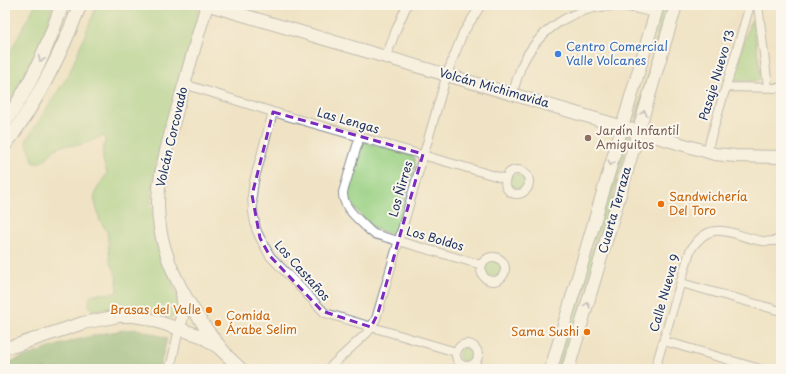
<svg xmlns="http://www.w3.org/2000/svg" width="786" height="374" font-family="'Playpen Sans',sans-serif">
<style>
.green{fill:#99d082;stroke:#5a8070}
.forest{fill:#7ab270;stroke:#4a7067}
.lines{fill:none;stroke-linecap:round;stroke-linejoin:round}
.street-casing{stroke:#868992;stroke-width:10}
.secondary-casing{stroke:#868992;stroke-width:14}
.primary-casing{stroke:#868992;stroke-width:15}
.street{stroke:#fff;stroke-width:8}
.secondary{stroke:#fff;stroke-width:12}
.primary{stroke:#fff;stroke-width:13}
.oneway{stroke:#8d97ae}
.marked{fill:none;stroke:#7b2cbf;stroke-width:3;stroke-dasharray:8 5;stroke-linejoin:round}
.shop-dot{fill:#3f7fe0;stroke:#fbf7ec;stroke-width:1.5}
.education-dot{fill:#8d6e63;stroke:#fbf7ec;stroke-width:1.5}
.food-dot{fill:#e8710a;stroke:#fbf7ec;stroke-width:1.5}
.labels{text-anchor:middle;stroke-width:4;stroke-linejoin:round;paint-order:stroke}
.shop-label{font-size:12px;fill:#366cbe;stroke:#fbf7ec;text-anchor:start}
.street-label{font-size:12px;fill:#1b2f5e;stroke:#fbf7ec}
.education-label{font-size:12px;fill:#785e54;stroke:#fbf7ec;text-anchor:start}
.food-label{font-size:12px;fill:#c56008;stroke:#fbf7ec;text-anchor:start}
</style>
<rect width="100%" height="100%" fill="#fbf7ec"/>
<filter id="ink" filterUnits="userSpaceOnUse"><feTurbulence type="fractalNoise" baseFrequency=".025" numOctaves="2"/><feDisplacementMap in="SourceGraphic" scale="8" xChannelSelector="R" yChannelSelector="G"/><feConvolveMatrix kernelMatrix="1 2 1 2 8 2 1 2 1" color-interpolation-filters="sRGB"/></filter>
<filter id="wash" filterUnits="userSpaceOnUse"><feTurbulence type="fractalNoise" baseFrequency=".012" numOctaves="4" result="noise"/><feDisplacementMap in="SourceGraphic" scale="16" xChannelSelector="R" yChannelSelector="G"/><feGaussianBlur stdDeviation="0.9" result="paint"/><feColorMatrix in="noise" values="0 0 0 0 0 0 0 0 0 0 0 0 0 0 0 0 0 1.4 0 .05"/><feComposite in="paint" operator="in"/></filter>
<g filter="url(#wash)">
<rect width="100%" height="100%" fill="#f0e3c5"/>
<path class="green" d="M35 5H53L44 35 33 60 5 109V62Z
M97 5H193L198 8V13L181 81 159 153 153 182 151 201 157 244 178 298V311L176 315 171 317H164L136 306H125L93 312 89 305 90 296 94 294 116 293 118 287 115 271 110 262 107 231 100 221 94 198 97 189 107 173C105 165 101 158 103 150 104 145 106 141 104 136 97 137 91 142 84 144 76 146 66 144 59 147 49 152 46 164 34 163L26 141 69 74Z
M663 5H671L636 122 635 120 650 69 658 26Z
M751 20 753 21 761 77 758 81H738L734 79 733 77Z
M626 133 630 136 562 369H556Z
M362 141 413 156 415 159V165L396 233 394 235 373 228 349 202 346 192Z
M509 182a8 8 0 1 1 16 0a8 8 0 1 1-16 0Z
M485 269a8 8 0 1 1 16 0a8 8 0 1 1-16 0Z
M459 355a8 8 0 1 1 16 0a8 8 0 1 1-16 0Z"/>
<path class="forest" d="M137 329 167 338 159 369H5V361H13C54 346 94 332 137 329Z"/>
</g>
<g filter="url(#ink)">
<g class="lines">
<g class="street-casing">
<path id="street" d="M758 5 768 87
M386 57 396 30 407 5
M184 84 273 112 506 179
M726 87 781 88
M513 93C515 85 518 75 521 67 537 30 573 7 613 6 627 5 641 10 655 13
M273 112 254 181 252 195 253 212 256 229 260 238 270 256 325 313 456 352
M360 136 343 192C342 208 360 220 369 230L374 234 381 236 482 265
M707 151 750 5
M505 182a12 12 0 1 1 24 0a12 12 0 1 1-24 0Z
M481 269a12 12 0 1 1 24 0a12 12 0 1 1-24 0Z
M681 283 781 311
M664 341 760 369
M456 355a11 11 0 1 1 22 0a11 11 0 1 1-22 0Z
M170 369 179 329
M328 369 368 332 376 319 447 74 463 33 481 5
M655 369 690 251C711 216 732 236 762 241 768 242 775 241 781 240"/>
</g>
<g class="secondary-casing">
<path id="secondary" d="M207 5C196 40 187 75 177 110 169 140 159 171 158 202 157 259 191 312 226 354
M209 5 715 154 735 156 781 157
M179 329 184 308 182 294
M5 347 14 346 83 323 119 316H134L146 318 201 336 219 348 241 369
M551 369 658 5
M568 369 676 5"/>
</g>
<g class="primary-casing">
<path id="primary" d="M5 122C31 85 47 48 62 5
M5 145C37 102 61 54 80 5"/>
</g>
<use href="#street" class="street"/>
<use href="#secondary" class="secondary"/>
<use href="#primary" class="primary"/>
</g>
<defs><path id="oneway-chevron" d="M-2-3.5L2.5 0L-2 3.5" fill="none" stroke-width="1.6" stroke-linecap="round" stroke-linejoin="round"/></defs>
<g class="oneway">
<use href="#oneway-chevron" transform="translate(41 59) rotate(115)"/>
<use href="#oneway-chevron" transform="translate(644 113) rotate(-74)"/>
<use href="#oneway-chevron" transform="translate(611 163) rotate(106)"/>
<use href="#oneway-chevron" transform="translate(587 305) rotate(-74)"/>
</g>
</g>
<path d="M0 0H786V374H0ZM273 112 423 154 378 313 371 327 322 311 270 256 260 238 252 195Z" fill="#f0e3c5" fill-opacity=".55" fill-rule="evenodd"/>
<path class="marked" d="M273 112 423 154 378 313 371 327 322 311 270 256 260 238 252 195Z"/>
<circle class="shop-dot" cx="558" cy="54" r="4"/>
<circle class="education-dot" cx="588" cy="138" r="4"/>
<g class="food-dot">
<circle cx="661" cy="204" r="4"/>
<circle cx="209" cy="310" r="4"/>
<circle cx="218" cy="323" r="4"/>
<circle cx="587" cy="332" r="4"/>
</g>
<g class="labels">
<g class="shop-label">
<text x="566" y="51">Centro Comercial<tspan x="566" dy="14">Valle Volcanes</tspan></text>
</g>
<g class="street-label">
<text transform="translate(717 75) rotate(-73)" y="4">Pasaje Nuevo 13</text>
<text transform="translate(494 88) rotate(16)" y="4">Volcán Michimavida</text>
<text transform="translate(348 121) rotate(16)" y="4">Las Lengas</text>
<text transform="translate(172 137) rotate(-77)" y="4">Volcán Corcovado</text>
<text transform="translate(401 189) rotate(-74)" y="4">Los Ñirres</text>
<text transform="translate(615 210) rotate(-74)" y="4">Cuarta Terraza</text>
<text transform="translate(435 239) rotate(16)" y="4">Los Boldos</text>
<text transform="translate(302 271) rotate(48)" y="4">Los Castaños</text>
<text transform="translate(665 293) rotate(-74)" y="4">Calle Nueva 9</text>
</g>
<g class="education-label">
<text x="596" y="135">Jardín Infantil<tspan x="596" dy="14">Amiguitos</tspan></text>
</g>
<g class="food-label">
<text x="669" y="201">Sandwichería<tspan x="669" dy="14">Del Toro</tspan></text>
<text x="201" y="314" text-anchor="end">Brasas del Valle</text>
<text x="226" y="320">Comida<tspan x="226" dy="14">Árabe Selim</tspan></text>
<text x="579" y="336" text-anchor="end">Sama Sushi</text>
</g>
</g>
<rect width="786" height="374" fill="none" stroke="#fbf7ec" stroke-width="20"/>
</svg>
